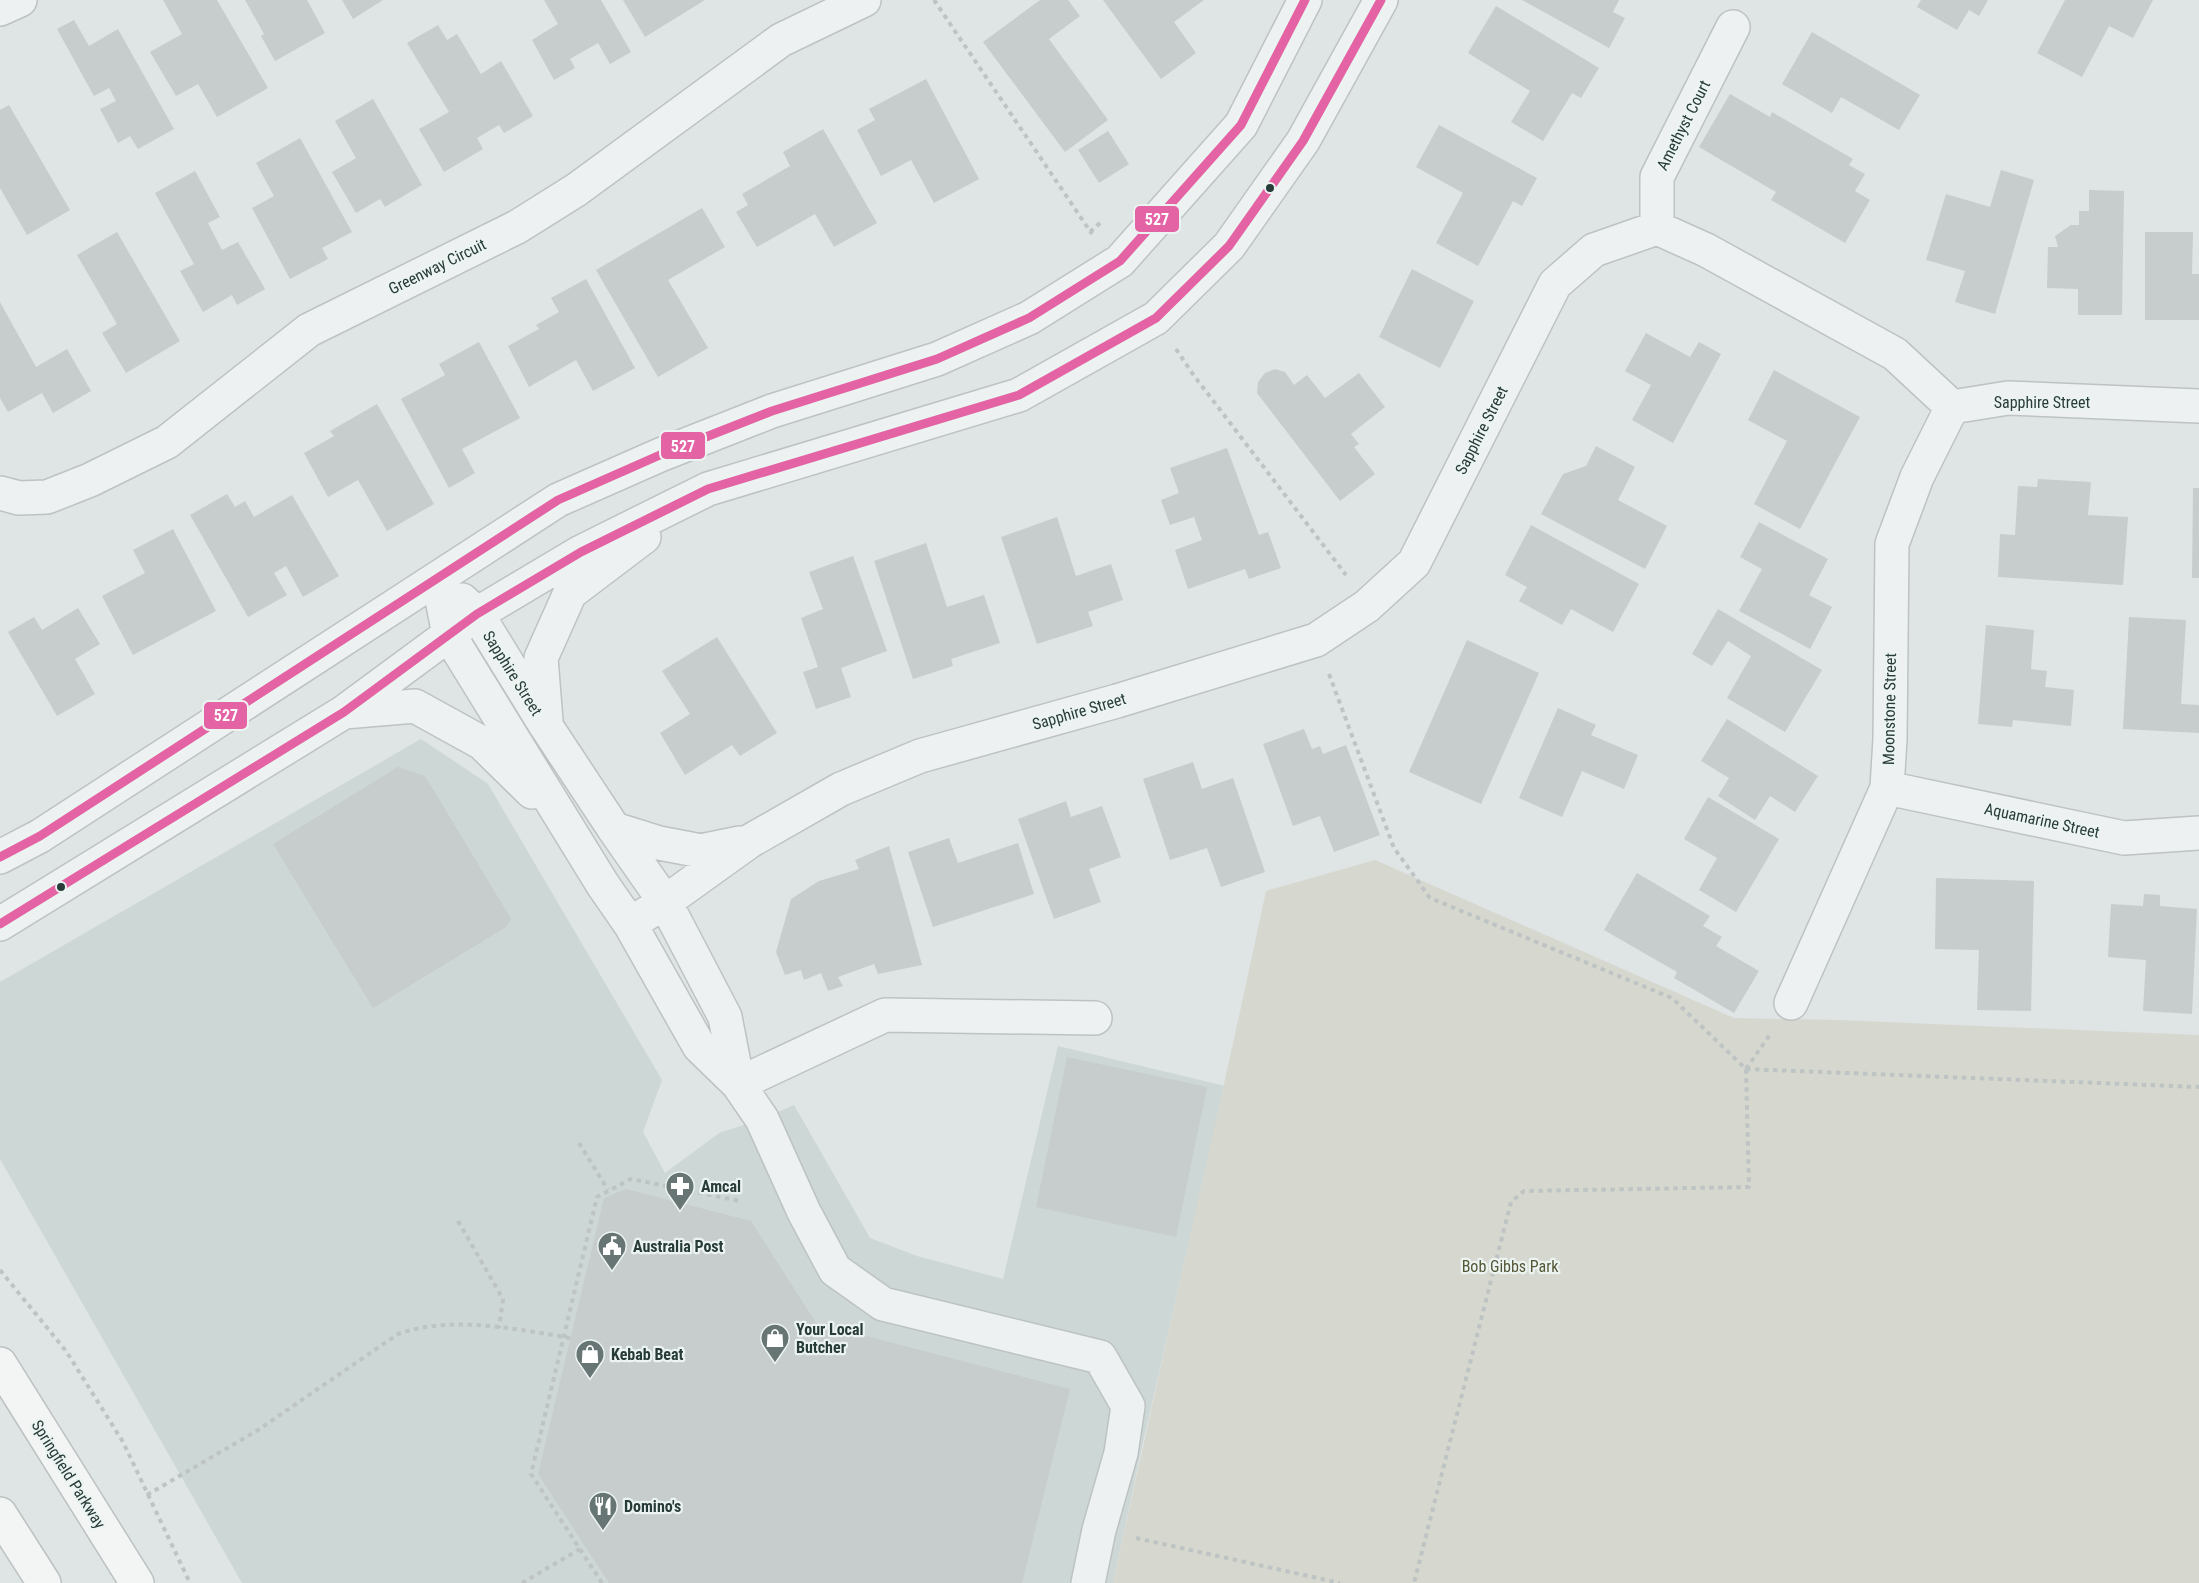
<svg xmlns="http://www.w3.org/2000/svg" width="2199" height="1583" font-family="'Roboto Condensed',sans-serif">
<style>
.built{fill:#cdd7d5}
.green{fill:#d6d8d0}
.building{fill:#c7cccc}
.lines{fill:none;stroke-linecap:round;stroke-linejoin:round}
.minor-casing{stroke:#bdc2c2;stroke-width:36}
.major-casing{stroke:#bcc1c1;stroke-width:36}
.path{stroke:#bec3c3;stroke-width:4;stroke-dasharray:4.5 4.5;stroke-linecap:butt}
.minor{stroke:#eef1f1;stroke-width:33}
.major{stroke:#f3f5f4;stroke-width:33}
.bus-1-casing{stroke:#ecf4f2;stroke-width:14}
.bus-1{stroke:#e463a4;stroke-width:9}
.bus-dot{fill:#273b39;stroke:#ecf4f2;stroke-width:2}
.labels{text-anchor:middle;stroke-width:4.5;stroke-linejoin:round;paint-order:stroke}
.street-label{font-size:16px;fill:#273b39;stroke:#ecf4f2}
.poi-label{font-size:16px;font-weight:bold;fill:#273b39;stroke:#ecf4f2;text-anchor:start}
.park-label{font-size:16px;fill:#545636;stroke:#ecf4f2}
.line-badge{stroke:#ecf4f2;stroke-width:2}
.badge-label{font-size:16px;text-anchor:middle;font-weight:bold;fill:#fff}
</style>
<rect width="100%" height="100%" fill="#dfe4e4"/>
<path class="built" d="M421 739 488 784 662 1080 643 1132 665 1173 719 1133 762 1119 794 1105 870 1238 917 1256 1003 1279 1058 1046 1225 1086 1143 1442 1113 1583H242L0 1159V982Z"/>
<path class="green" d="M1375 860 1734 1018 1839 1020 2199 1035V1583H1113C1163 1352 1217 1122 1266 891Z"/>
<path class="building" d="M163 0H217L268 88 217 117 198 84 176 96 150 52 182 34Z
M245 0H307L325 33 275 61 261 36 264 34Z
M342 0H383L353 19Z
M544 0H601L631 52 610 64 598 43 570 59 575 68 554 80 532 40 558 24Z
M623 0H705L645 37Z
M1040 0H1068L1080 16 1049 39 1108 120 1065 152 983 42Z
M1103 0H1204L1174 22 1196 53 1161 79Z
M1522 0H1619L1613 12 1625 18 1609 48Z
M1921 0H1988L1979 16 1969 10 1957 30 1917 7Z
M2065 0H2153L2133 38 2109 26 2082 77 2037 53Z
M1496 6 1599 68 1581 98 1572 93 1543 141 1511 122 1530 91 1468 53Z
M74 20 89 46 118 29 174 129 138 149 130 136 118 143 100 109 116 101 109 88 94 96 57 29Z
M438 25 447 40 457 34 481 74 501 61 533 116 504 133 499 125 477 138 483 149 444 172 419 129 449 112 407 43Z
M1812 32 1920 95 1899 130 1841 97 1832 113 1782 84Z
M926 79 979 179 934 203 911 160 881 176 857 130 875 120 869 109Z
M1730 94 1770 117 1772 112 1853 159 1849 165 1865 174 1855 191 1870 200 1845 243 1771 200 1776 192 1699 147Z
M373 99 422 185 385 207 380 199 356 213 332 172 356 158 335 121Z
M9 105 70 210 27 235 0 188V110Z
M1439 125 1537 178 1522 206 1513 201 1478 266 1436 243 1463 193 1416 167Z
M823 129 877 223 834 247 815 214 757 247 736 212 748 205 742 194 790 166 783 152Z
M1108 131 1129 164 1099 183 1078 150Z
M300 138 352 232 322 248 328 259 290 279 252 208 274 196 256 163Z
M2001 170 2034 180 1995 314 1955 302 1965 271 1926 260 1946 194 1990 207Z
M195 171 220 217 208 223 222 250 238 242 265 289 237 305 232 295 203 312 180 271 194 264 155 193Z
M2089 190 2124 191 2122 315H2078V289L2047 288 2048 247H2058L2055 236 2071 225H2079V211H2089Z
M702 208 725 247 668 280 708 348 658 377 596 270Z
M117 232 180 341 126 373 102 333 117 324 77 255Z
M2145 232H2193L2192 274H2199V320H2145Z
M1412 269 1474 301 1440 368 1379 337Z
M586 279 635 368 593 391 576 360 529 387 508 346 539 329 536 325 559 312 551 298Z
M0 302 36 367 67 349 91 391 53 413 42 393 8 412 0 398Z
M1646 333 1690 357 1699 342 1721 354 1673 443 1632 420 1651 385 1625 371Z
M479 342 520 418 462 449 475 473 449 488 401 399 445 375 439 364Z
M1275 369 1285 372 1294 385 1307 375 1325 398 1359 373 1385 407 1351 434 1359 444 1354 447 1375 474 1340 501 1257 393 1258 382 1265 373Z
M1774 370 1860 417 1800 529 1754 504 1787 441 1748 420Z
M377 404 434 504 387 531 358 480 328 497 304 453 334 436 330 431Z
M1596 446 1635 467 1618 500 1667 526 1645 569 1541 514 1563 474 1586 466Z
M1227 448 1259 535 1268 532 1281 568 1249 579 1245 569 1188 589 1175 550 1202 540 1194 517 1170 525 1161 500 1179 493 1170 468Z
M2038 479 2091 482 2088 515 2128 517 2123 585 1998 577 2000 534 2015 535 2018 486 2037 487Z
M2193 488H2199V578H2192Z
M227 494 235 507 245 501 254 517 292 495 339 576 303 597 286 566 274 573 287 595 248 617 190 515Z
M1057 517 1076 576 1111 564 1123 600 1088 612 1093 626 1037 644 1001 537Z
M1759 522 1828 559 1809 595 1832 607 1810 649 1739 611 1762 569 1740 557Z
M1531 525 1639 584 1613 632 1571 609 1562 625 1519 601 1527 587 1505 575Z
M173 529 216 611 133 655 102 596 145 573 133 550Z
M926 543 947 607 984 595 1000 643 951 659 953 666 913 679 874 561Z
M853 556 887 651 841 668 851 697 816 709 803 672 818 667 801 618 823 609 809 572Z
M78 608 100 644 75 659 95 694 57 716 8 632 34 617 42 630Z
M1718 609 1822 670 1785 732 1727 698 1751 656 1728 641 1712 666 1692 654Z
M2129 617 2186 620 2181 704 2199 705V733L2123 729Z
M1986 625 2034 630 2031 669 2047 671 2045 687 2074 690 2071 726 2013 720 2012 727 1978 724Z
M717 637 777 733 740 756 732 745 685 775 660 733 690 714 662 671Z
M1467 640 1539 673 1481 804 1409 772Z
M1558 708 1596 725 1591 735 1638 755 1624 789 1582 771 1562 817 1519 798Z
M1727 719 1818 776 1795 812 1770 796 1755 820 1718 796 1729 778 1701 761Z
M1304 729 1312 749 1320 746 1323 754 1346 745 1380 835 1334 852 1320 816 1293 826 1263 744Z
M1193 762 1202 789 1233 778 1265 872 1221 887 1207 848 1170 860 1143 779Z
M398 767 425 776 511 919 506 927 373 1008 273 844Z
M1708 797 1779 839 1736 912 1699 890 1717 858 1684 839Z
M1066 801 1071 817 1102 806 1121 857 1089 869 1101 902 1054 919 1018 819Z
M949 838 958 863 1018 843 1034 894 933 927 908 852Z
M889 846 922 965 878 974 874 964 838 977 843 986 828 991 821 973 804 980 801 970 785 975 776 952 791 899 819 881 859 869 855 860Z
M1637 873 1710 916 1703 926 1722 937 1716 946 1759 971 1734 1013 1674 978 1677 972 1604 930Z
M1936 878 2034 881 2031 1011 1977 1010 1979 950 1935 949Z
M2144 894 2160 895V906L2197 909 2192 1014 2143 1011 2146 960 2108 957 2111 904 2143 906Z
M1067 1057 1207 1087 1176 1237 1036 1207Z
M626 1189 751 1221 816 1323 1070 1389 1022 1583H609L538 1474 604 1198Z"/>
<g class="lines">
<g class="minor-casing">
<path id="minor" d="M0 9 20 0
M1657 228V177L1733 27
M1952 407 2008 398 2199 406
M0 493 19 498 47 497 90 480 167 442 309 330 517 227 576 190 781 40 864 0
M438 579 449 635 603 885 630 924 699 1046 738 1084 762 1119 804 1212 835 1270 883 1304 1100 1357 1128 1406 1121 1453 1099 1530 1088 1583
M462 600 477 614 546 726 614 829 665 902 725 1017 738 1084
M344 712 415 706 482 743 532 792
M546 721 541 658 570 593 644 537
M1887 788 2124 838 2199 833
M614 829 659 843 701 851 740 843
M0 857 40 836 558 500 660 455 772 411 937 359 1029 318 1120 261 1241 125 1305 0
M0 924 344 712 477 614 581 552 708 489 1019 395 1156 318 1229 246 1303 141 1381 0
M630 924 665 902 750 841 841 789 920 756 1117 701 1316 640 1367 606 1414 563 1555 284 1594 250 1657 228 1706 250 1895 354 1952 407
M1791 1003 1887 788 1890 739 1892 544 1917 477 1952 407
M738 1084 885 1015 1095 1018"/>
</g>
<g class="major-casing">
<path id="major" d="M0 1364 137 1583
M0 1514 44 1583"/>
</g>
<path class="path" d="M934 0 1092 234
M1090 232 1101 222
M1176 349 1192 373 1346 575
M1329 674 1394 848 1430 898 1672 998 1746 1069 1749 1187 1524 1191 1511 1202 1414 1583
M1746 1069 2199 1087
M1746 1069 1771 1033
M579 1143 608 1190
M458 1221 503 1299 499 1328
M0 1270 66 1351 123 1442 190 1583
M147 1495 258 1430 398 1334C452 1315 515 1329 570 1338
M1136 1538 1340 1583
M522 1583 580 1549
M602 1583 531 1474 597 1197 631 1179 740 1201"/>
<use href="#minor" class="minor"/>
<use href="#major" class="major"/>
<g class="bus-1-casing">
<path id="bus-1" d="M0 857 40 836 558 500 660 455 772 411 937 359 1029 318 1120 261 1241 125 1305 0
M0 924 344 712 477 614 581 552 708 489 1019 395 1156 318 1229 246 1303 141 1381 0"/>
</g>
<use href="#bus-1" class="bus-1"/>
</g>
<defs>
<g id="pharmacy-pin" transform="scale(1.5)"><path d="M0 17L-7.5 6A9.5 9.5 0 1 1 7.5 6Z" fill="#677675" stroke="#ecf4f2"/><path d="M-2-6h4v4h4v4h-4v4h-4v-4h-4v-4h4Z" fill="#fff"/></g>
<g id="civic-pin" transform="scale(1.5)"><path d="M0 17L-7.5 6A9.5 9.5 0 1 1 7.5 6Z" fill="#677675" stroke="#ecf4f2"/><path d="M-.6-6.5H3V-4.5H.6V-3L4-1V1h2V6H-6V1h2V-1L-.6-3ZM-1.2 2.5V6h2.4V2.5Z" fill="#fff"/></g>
<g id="shop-pin" transform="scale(1.5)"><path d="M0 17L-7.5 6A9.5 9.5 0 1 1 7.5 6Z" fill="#677675" stroke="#ecf4f2"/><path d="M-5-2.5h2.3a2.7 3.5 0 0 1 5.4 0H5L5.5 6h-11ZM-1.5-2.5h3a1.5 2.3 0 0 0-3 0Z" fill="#fff"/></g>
<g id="restaurant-pin" transform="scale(1.5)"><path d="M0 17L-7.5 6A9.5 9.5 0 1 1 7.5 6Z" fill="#677675" stroke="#ecf4f2"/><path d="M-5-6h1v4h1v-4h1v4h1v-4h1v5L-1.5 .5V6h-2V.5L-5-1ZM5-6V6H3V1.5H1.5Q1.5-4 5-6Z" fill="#fff"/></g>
</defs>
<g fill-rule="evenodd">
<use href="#pharmacy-pin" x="680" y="1186"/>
<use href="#civic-pin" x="612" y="1246"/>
<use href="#shop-pin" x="775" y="1338"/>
<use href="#shop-pin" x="590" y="1354"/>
<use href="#restaurant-pin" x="603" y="1506"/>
</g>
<g class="bus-dot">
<circle cx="1270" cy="188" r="5"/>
<circle cx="61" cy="887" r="5"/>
</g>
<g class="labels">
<g class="street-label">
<text transform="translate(1683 125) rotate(-63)" y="6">Amethyst Court</text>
<text transform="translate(437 266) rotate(-26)" y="6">Greenway Circuit</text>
<text x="2042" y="408">Sapphire Street</text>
<text transform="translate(1481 430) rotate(-63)" y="6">Sapphire Street</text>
<text transform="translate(513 673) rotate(58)" y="6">Sapphire Street</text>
<text transform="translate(1889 709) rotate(-89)" y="6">Moonstone Street</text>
<text transform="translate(1079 711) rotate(-16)" y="6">Sapphire Street</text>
<text transform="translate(2042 820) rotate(12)" y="6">Aquamarine Street</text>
<text transform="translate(69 1474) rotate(58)" y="6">Springfield Parkway</text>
</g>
<g class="poi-label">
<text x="701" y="1192">Amcal</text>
<text x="633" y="1252">Australia Post</text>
<text x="796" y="1335">Your Local<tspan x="796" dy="18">Butcher</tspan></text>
<text x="611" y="1360">Kebab Beat</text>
<text x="624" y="1512">Domino's</text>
</g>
<g class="park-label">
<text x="1510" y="1272">Bob Gibbs Park</text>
</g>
</g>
<g class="line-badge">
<rect x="1134" y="205" width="46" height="28" rx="6" fill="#e463a4"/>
<rect x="660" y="431" width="46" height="29" rx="6" fill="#e463a4"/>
<rect x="203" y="701" width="45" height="29" rx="6" fill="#e463a4"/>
</g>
<g class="badge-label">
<text x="1157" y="225">527</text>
<text x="683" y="452">527</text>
<text x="226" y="721">527</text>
</g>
</svg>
